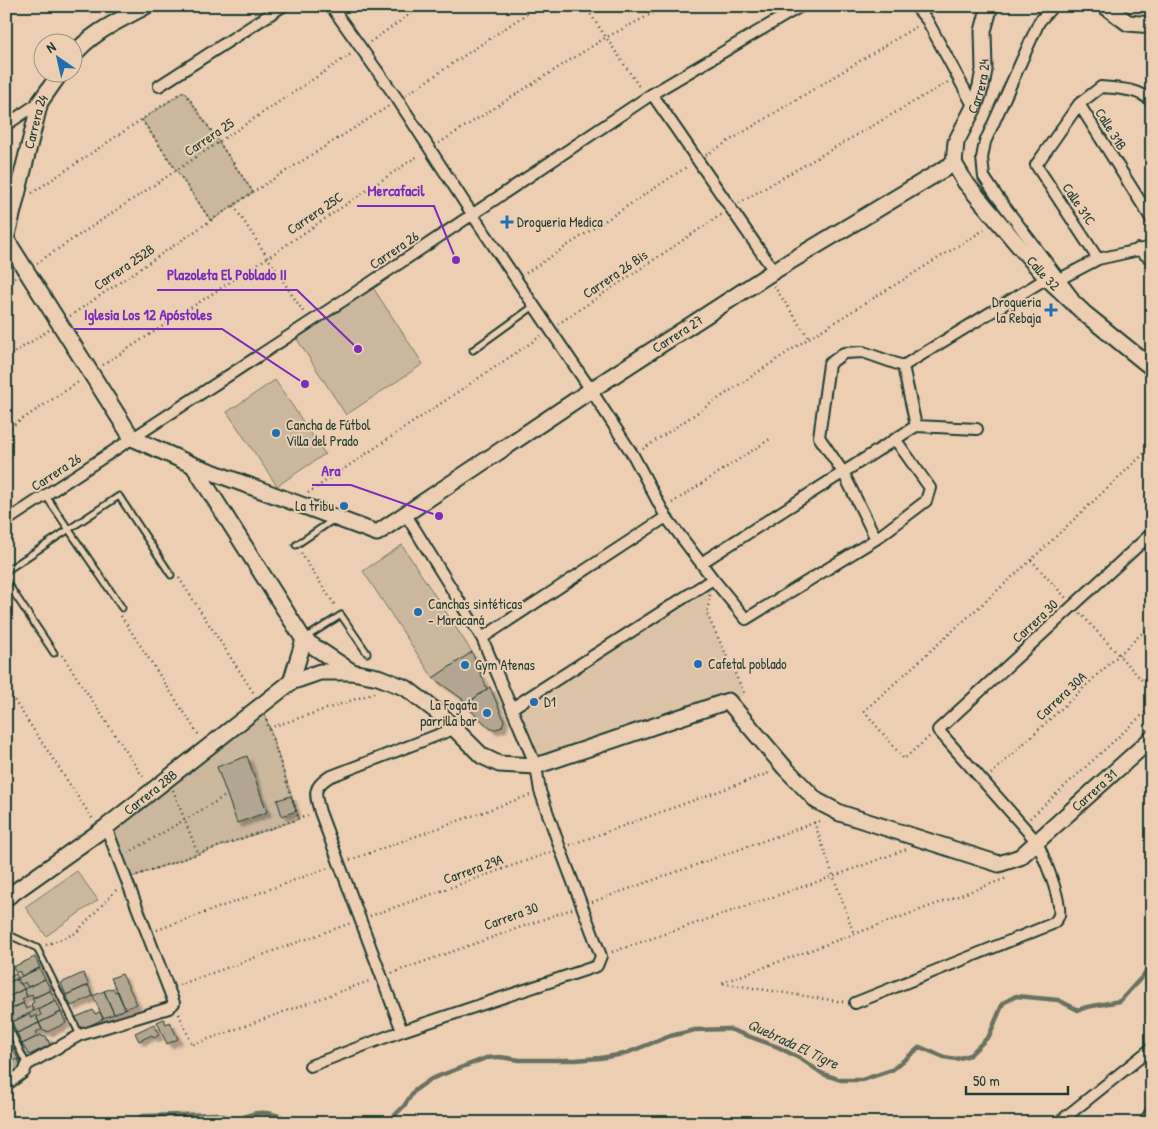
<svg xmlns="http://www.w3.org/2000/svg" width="1158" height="1129" font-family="'Patrick Hand',sans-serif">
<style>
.built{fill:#dbc3a8}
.green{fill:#cab79e;stroke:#747a69}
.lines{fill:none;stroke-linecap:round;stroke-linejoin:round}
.stream{stroke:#697262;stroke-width:4.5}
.building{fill:#b3a690;stroke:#1f3d34;filter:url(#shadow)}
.lane-casing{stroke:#1f3d34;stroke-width:9}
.street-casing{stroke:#1f3d34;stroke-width:14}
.secondary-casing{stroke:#1f3d34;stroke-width:19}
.path{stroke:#1f3d34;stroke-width:2.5;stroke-dasharray:1 4;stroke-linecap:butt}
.lane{stroke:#eccfb3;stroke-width:5}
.street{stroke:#eccfb3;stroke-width:10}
.secondary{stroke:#eccfb3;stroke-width:15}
.poi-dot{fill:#1f6fb2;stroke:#eccfb3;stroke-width:2}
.labels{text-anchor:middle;stroke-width:4;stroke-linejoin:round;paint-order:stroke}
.street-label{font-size:14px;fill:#1f3d34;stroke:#eccfb3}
.poi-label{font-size:14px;fill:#1f3d34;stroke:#eccfb3;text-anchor:start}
.water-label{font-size:15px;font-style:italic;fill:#2b463c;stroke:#eccfb3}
.leader{fill:none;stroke:#7b2cbf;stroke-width:2}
.callout-dot{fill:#7b2cbf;stroke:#eccfb3;stroke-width:2}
.callout-label{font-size:15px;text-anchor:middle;font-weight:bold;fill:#7b2cbf;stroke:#eccfb3;stroke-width:4;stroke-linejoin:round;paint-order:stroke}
</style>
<defs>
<filter id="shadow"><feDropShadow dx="4.5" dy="4.5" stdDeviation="1" flood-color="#0004"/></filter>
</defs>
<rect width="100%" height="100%" fill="#eccfb3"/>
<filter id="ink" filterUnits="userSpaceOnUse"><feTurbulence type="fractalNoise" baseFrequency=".02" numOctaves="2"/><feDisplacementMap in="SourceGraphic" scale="10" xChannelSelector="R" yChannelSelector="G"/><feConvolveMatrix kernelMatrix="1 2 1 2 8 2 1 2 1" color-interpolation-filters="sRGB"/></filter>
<g filter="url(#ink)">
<path class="built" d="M713 579 707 614 745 695 536 766 512 708Z"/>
<path class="green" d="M184 91 253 192 211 221 142 120Z
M370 283 423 364 346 415 293 333Z
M275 380 325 454 277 486 227 412Z
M402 545 472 652 433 678 363 571Z
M262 705 299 819 126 879 106 827Z
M77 871 98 900 46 936 25 907Z"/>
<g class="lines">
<path class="stream" d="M128 1123 143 1116 216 1114 238 1120C261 1107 275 1114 298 1123
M387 1123 404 1106 414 1091 431 1079 486 1058 500 1057 520 1060H575L600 1058 624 1054 670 1036 695 1030 729 1029 778 1047 801 1059 823 1074 841 1080H862L892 1070 920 1047 944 1057 956 1059 970 1055 989 1036 1003 1003 1016 996 1058 1000 1078 1010 1087 1007 1120 1001 1152 966"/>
</g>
<path class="building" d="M472 652 487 689 468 703 433 678Z
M490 687 504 720 502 727 496 729H491L465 705Z
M247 756 267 812 237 823 217 767Z
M291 796 296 811 282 816 277 800Z
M35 957 40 968 22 976 19 971 16 973 13 967Z
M39 968 45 979 28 987 25 982 21 985 18 978Z
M6 972 9 977 16 974 18 978 6 984Z
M83 973 89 985 66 995 61 983Z
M122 974 137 1004 125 1009 111 978Z
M16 979 18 983 20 982 24 989 6 998V984Z
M45 979 51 990 34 998 32 994 27 997 24 989Z
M88 985 93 996 71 1006 66 995Z
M113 988 115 992 118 991 125 1009 114 1014 104 991Z
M24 989 27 996 22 999 24 1003 7 1011 6 998Z
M50 991 56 1001 34 1011 31 1004 34 1002 32 998Z
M104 991 114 1014 103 1018 93 996Z
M56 1001 61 1012 39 1023 37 1017 41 1015 39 1010Z
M23 1003 26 1009 31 1006 34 1011 12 1022 7 1011Z
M93 1010 95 1014 100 1012 103 1019 80 1030 76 1017Z
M61 1012 66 1023 47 1032 46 1030 43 1031 39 1023Z
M29 1014 31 1018 36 1015 39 1023 17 1033 12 1022Z
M164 1019 166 1024 170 1022 178 1039 167 1044 157 1022Z
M39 1023 42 1029 36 1032 38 1036 22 1044 17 1033Z
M154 1024 159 1035 154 1038 152 1035 139 1041 135 1033Z
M41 1035 43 1037 46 1036 50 1045 29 1055 22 1044Z
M13 1048 18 1059 6 1064V1051Z
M18 1059 21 1067 6 1077V1071L13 1067 10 1062Z"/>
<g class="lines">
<g class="lane-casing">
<path id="lane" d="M473 350 534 306
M46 496 122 608
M296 545 333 520
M6 571 119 496 171 575
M6 581 54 653
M305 638 341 615 367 653
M7 934 37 948 80 1035
M6 1022 27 1065"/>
</g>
<g class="street-casing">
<path id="street" d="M331 6 398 100 472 214 591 390 633 455 666 517 713 579 746 619 876 539 926 501 930 488 895 439
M915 6 927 20 974 107
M1053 6 1039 22 985 142 982 158 984 177 996 195 1072 296
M159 86 283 6
M652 94 774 271
M1079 104 1152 220
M6 125 40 102
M1138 249 1152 260
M1098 259 1036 165 1079 104 1101 87C1116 88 1143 89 1152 103
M1056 281 1098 259 1152 247
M903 366 1047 278
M903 366 916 426
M6 521 370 283 652 94 801 6
M876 539 843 472 819 437 829 364 844 353 863 352 903 366
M701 563 916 426 977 429
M482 638 666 517
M512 708 713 579
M855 1003 1052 924C1056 921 1058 919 1059 915 1062 899 1044 858 1037 842L938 730 1152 533
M402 1031 320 812C315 794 312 788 329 777L456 728
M310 1066 402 1031 597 966 601 956 560 848 540 791 536 766 482 638 406 515
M6 1085 24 1072 27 1065 80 1035 169 1008 174 1003 106 827
M1058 1123 1152 1048"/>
</g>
<g class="secondary-casing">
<g id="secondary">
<path d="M1105 6 1128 23 1152 25"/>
<path d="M72 57C90 33 120 20 146 6"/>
<path id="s1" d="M954 163 965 182 1018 245 1047 278 1084 313 1152 368"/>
<path id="s2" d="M954 163 956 142 974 107 981 86 984 70 983 31 989 9 991 6"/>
<path id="s3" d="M6 239 132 438 193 465 377 533 591 390 774 271 954 163"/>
<path id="s4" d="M6 239 40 102 61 72"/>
<path id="s5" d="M193 465 304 640 352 672 378 677 406 688 440 714 482 756 499 764 536 766 728 701 785 768 817 801 840 813 999 864 1020 857 1152 738"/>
<path d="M291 682 304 640"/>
<path id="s6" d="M6 898 106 827 291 682 320 672H352"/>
<path d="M1147 1123 1152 1115"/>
</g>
</g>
<path class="path" d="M585 6 640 88
M370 42 422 6
M406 95 538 6
M142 120 211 221
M439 143 605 38 667 6
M706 155 917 26
M32 193 184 91 253 192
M739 203 948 82
M234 206 304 313
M37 263 351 54
M526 273 688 166
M6 283 15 277
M774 286 809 338
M70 316 253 192 389 106
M558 324 722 214
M6 358 49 330
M103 365 267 258 419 155
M6 430 80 381
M643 449 809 338 987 228
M308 493 541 336
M672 503 770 439
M301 553 336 607
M1031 560 1066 598
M179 578 255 695
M710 595 707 614 745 695
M1080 613 1152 691
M121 616 200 737
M62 655 145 780
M6 688 94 821
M266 720 299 819
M269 728 377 692
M929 737 904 759 864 711 1031 560 1152 446
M991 774 1152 624
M173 790 198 854
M1030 818 1152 706
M814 822 854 934
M570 845 772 772
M128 853 227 795
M350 860 530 795
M137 875 309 815
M592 902 822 820
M370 916 551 852
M157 930 328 868
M46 945 76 933 118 888
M612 952 834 876 907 849
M392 973 572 909
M179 985 351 923
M843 1002 721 983 1007 878
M179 1014 192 1045 372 980"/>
<use href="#lane" class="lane"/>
<use href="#street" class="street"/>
<use href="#secondary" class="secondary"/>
</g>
</g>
<g class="poi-dot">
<path d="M504.5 214.5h5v5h5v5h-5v5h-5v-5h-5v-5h5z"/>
<path d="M1048.5 302.5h5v5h5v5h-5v5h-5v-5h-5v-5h5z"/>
<circle cx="276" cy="433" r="5"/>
<circle cx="344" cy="506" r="5"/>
<circle cx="418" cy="612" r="5"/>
<circle cx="698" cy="664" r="5"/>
<circle cx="465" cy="665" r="5"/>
<circle cx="534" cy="702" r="5"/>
<circle cx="487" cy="713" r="5"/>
</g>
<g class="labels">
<g class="street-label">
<text dy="5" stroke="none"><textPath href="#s2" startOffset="82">Carrera 24</textPath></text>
<text dy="5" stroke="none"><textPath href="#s4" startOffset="121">Carrera 24</textPath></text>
<text transform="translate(1111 129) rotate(58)" y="5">Calle 31B</text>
<text transform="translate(209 137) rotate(-34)" y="5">Carrera 25</text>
<text transform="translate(1079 204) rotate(56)" y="5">Calle 31C</text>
<text transform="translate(315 213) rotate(-34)" y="5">Carrera 25C</text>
<text transform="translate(394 250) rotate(-34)" y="5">Carrera 26</text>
<text transform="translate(124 267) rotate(-34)" y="5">Carrera 252B</text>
<text transform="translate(615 274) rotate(-34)" y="5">Carrera 26 Bis</text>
<text dy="5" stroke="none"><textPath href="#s1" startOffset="142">Calle 32</textPath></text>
<text dy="5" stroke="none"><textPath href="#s3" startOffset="859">Carrera 27</textPath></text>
<text transform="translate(56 472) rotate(-33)" y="5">Carrera 26</text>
<text transform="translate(1035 621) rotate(-43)" y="5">Carrera 30</text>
<text transform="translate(1061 696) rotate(-43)" y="5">Carrera 30A</text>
<text dy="5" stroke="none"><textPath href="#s5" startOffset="1131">Carrera 31</textPath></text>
<text dy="5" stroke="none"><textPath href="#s6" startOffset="179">Carrera 28B</textPath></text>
<text transform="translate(473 869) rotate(-20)" y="5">Carrera 29A</text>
<text transform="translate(511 916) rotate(-20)" y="5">Carrera 30</text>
</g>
<g class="poi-label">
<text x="517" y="227">Drogueria Medica</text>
<text x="1041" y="307" text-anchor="end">Drogueria<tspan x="1041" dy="16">la Rebaja</tspan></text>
<text x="286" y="430">Cancha de Fútbol<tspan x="286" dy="16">Villa del Prado</tspan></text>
<text x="334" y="511" text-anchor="end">La tribu</text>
<text x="428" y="609">Canchas sintéticas<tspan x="428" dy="16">- Maracaná</tspan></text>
<text x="708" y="669">Cafetal poblado</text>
<text x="475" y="670">Gym Atenas</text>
<text x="544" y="707">D1</text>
<text x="477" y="710" text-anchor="end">La Fogata<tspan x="477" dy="16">parrilla bar</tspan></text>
</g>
<g class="water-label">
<text transform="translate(793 1044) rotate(25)" y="5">Quebrada El Tigre</text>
</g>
</g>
<path class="leader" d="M456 260L434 206H357M358 349L297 290H157M305 384L222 329H74M439 516L351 485H312"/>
<g class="callout-dot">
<circle cx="456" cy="260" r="5"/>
<circle cx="358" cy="349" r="5"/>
<circle cx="305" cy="384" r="5"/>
<circle cx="439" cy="516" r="5"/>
</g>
<g class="callout-label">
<text x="396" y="196">Mercafacil</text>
<text x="227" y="280">Plazoleta El Poblado II</text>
<text x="148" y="320">Iglesia Los 12 Apóstoles</text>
<text x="331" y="476">Ara</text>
</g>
<rect width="1158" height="1129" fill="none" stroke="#eccfb3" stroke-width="25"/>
<rect x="12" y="12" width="1133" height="1104" fill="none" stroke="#1f3d34" stroke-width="2" filter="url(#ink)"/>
<g transform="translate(58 58) rotate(326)"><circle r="24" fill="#eccfb3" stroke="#9a9580"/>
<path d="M0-4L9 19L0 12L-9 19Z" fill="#1f6fb2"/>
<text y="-8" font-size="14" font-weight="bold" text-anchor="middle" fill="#1f3d34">N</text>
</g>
<path d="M966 1086v8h102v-8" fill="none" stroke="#1f3d34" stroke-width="2.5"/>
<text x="973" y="1086" font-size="15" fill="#1f3d34" stroke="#eccfb3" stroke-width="4" paint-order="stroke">50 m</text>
</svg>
